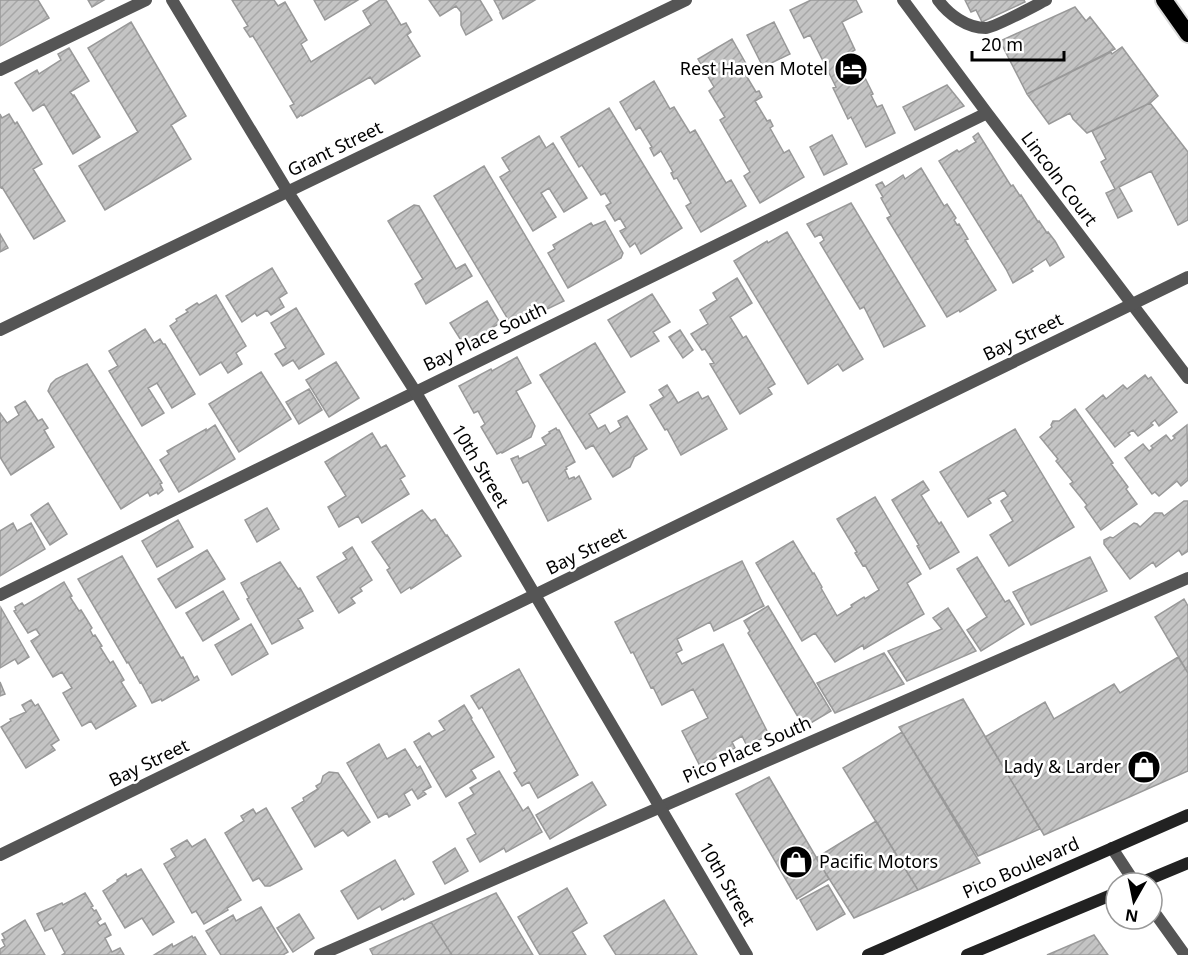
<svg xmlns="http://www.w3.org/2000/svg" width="1188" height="955" font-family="'Noto Sans',sans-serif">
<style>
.building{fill:url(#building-hatch);stroke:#999;stroke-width:1.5}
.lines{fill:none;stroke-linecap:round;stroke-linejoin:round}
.trunk-casing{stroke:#dbdbdb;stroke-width:20}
.service{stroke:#555;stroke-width:12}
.minor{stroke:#555;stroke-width:12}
.secondary{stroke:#222;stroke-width:12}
.trunk{stroke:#000;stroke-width:16}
.labels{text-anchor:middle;stroke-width:5;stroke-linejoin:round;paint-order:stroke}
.poi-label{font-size:18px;fill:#000;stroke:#fff;text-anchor:end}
.street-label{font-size:18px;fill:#000;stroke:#fff}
</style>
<defs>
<pattern id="building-hatch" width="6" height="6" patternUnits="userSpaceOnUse" patternTransform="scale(1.5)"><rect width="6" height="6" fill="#c4c4c4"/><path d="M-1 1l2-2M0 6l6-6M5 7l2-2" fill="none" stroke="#a7a7a7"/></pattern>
</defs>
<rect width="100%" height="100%" fill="#fff"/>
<path class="building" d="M0 0H38L49 18 0 46Z
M88 0H104L92 7Z
M232 0H274L278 6 285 2 307 40 301 44 311 62 371 25 363 11 380 0H386L401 25 406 23 411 32 407 35 420 56 375 84 370 77 302 116 301 115 297 118 290 106 294 104 253 36 250 37 244 28 248 26Z
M314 0H358L325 20Z
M429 0H480L492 20 466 35 461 25V12L456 6 440 16Z
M494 0H535L503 19 500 13H501Z
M811 0H856L862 12 842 22 855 50 848 54 849 57 852 56 861 75 863 74 873 94 871 95 877 107 882 105 895 133 866 147 851 117 848 119 833 88 836 87 810 35 804 38 790 10Z
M965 0H1024L1025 2 982 22 976 10 971 12Z
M1075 7 1086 21 1090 17 1115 49 1027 94 1000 41Z
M131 22 186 116 171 125 191 159 105 210 79 166 138 132 88 48Z
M774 22 790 54 763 67 747 35Z
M732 39 749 69 744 72 756 92 759 91 762 97 755 101 767 121 770 120 773 126 770 128 784 153 789 150 804 177 760 203 744 176 750 172 720 120 725 117 709 91 714 87 698 59Z
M1122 47 1158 96 1150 103 1087 133 1073 119 1070 113 1049 124 1027 94 1111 52 1112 54Z
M69 48 89 81 70 92 73 96 74 95 100 137 73 154 44 104 33 111 15 83 37 70 39 74 61 60 58 54Z
M654 81 670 109 674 107 690 133 695 130 726 183 731 180 746 206 701 232 686 206 691 203 677 178 674 179 671 173 673 172 661 151 654 156 650 148 652 147 640 127 636 130 620 102Z
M947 85 964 106 915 130 903 107Z
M1150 103 1188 152V220L1178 225 1151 171 1119 187 1132 211 1118 218 1106 193 1115 189 1101 162 1106 159 1092 131Z
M609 108 682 228 641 254 635 243 630 247 620 231 626 228 620 218 615 221 606 206 611 203 605 193 601 195 582 165 579 167 561 137Z
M0 114 2 118 9 114 15 124 17 122 42 164 33 169 65 221 34 239 2 187 1 188 0 187Z
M978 133 1011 186 1013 185 1020 196 1021 195 1038 222 1039 221 1047 233 1048 232 1055 241 1064 257 1050 266 1046 259 1031 269 1033 271 1013 283 1006 269 939 161 957 150 959 152 976 142 973 137Z
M832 135 847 164 824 175 810 147Z
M539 136 546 148 553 143 587 198 564 212 549 188 541 193 556 217 533 231 500 177 510 171 502 158Z
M484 166 564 301 512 326 434 196Z
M921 168 944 206 947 204 956 218 954 220 957 225 959 224 968 239 965 240 996 290 960 312 959 310 947 317 887 218 891 216 881 198 883 197 876 185 882 182 885 187 903 175 905 179Z
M851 203 925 326 884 347 864 307 860 309 820 243 824 240 821 234 815 237 807 224Z
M414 205 419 206 456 269 465 264 472 276 426 304 415 284 423 279 388 221Z
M605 221 623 253 621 258 568 288 548 253 555 249 553 245 591 223 593 226Z
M787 232 863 359 843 371 838 364 808 384 734 261 767 241 768 243Z
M0 234 8 248 0 252Z
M272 268 287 293 279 298 284 307 271 315 267 310 257 316 255 313 242 322 226 296Z
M737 278 752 303 730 317 743 338 746 336 775 384 768 388 772 394 740 414 710 364 714 363 705 349 702 350 691 334 708 324 700 310 717 300 713 293Z
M652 294 670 322 653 332 659 341 631 357 608 320Z
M216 295 246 346 236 353 242 364 228 373 221 362 200 375 170 326 177 321 176 319 188 312 186 310 197 303 199 305Z
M487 301 500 323 464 345 450 323Z
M296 308 324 354 299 369 293 360 283 366 275 354 286 348 271 323Z
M145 329 154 343 160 339 163 344H165L195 394 172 408 157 383 148 388 164 413 142 426 109 371 118 366 109 351Z
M680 330 693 350 683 358 669 337Z
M595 343 625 392 589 414 598 429 605 425 610 434 621 427 618 421 627 416 647 449 634 457V458L630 467 613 477 593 445 586 449 540 375Z
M517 357 531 383 516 391 535 426 531 437 502 453 501 452 497 454 481 427 485 424 478 411 474 413 459 386 491 369 492 371Z
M336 362 359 398 329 417 306 380Z
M87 364 162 483 160 484 163 490 158 494 157 492 150 496 148 492 121 509 48 391 51 384 56 379Z
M261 372 291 419 239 452 209 404Z
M1145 375 1148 379 1151 377 1177 412 1159 426 1155 420 1151 423 1153 425 1138 436 1133 430 1128 433 1130 435 1115 447 1086 409 1103 395 1106 399 1123 385 1127 389Z
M667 385 678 403 698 392 702 399 708 396 727 429 681 455 667 429 665 430 650 405 664 397 659 390Z
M309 389 322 410 299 424 286 402Z
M25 401 38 421 42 419 48 428 44 430 54 447 11 475 0 457V413L7 423 19 415 15 407Z
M1075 409 1113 463 1111 464 1128 487 1126 489 1137 504 1101 530 1085 507 1087 505 1070 484 1073 482 1056 461 1058 459 1040 437 1052 427 1051 425 1053 421H1059Z
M215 425 235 459 179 492 160 460 169 454 167 451 206 429V431Z
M1187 425 1188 480 1181 486 1177 481 1159 496 1155 492 1152 494 1125 458 1143 444 1149 451 1153 448 1151 446 1166 435 1171 441 1175 438 1173 436Z
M556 428 557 430H559L575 462 566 467 567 469 565 470 569 479 574 477 575 479 579 476 591 499 548 521 528 481 523 483 511 459 518 456 519 459 546 445 542 438 550 433 549 432Z
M1015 429 1074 527 1009 566 990 535 1013 521 1001 501 1008 496 1004 490 988 499 991 503 968 517 940 472Z
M372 433 381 448 386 445 405 476 400 479 409 494 362 523 358 516 339 527 328 507 346 496 325 462Z
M923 481 929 490 921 495 939 524 941 522 959 552 930 569 917 546 919 545 892 500Z
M875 497 921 574 907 583 924 614 864 649 863 645 835 662 815 633 802 641 756 563 793 541 813 574 814 573 822 587 821 588 837 616 852 607 851 605 864 597 865 599 879 590 865 565 863 566 855 553 857 552 837 519Z
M1184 501H1188V551L1182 555 1179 550 1156 567 1153 562 1130 579 1104 544V540L1110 537 1113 538 1134 523 1137 524 1140 527 1155 513H1162L1164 516Z
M48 503 67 534 50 545 31 515Z
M267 508 279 529 257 542 245 520Z
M422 510 431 521 435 519 446 536 447 535 461 556 411 589 410 587 401 593 387 570 390 568 372 542Z
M178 520 193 547 157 567 142 541Z
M13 523 17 531 31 523 45 549 0 576V531Z
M352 547 372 580 360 588 362 591 351 598 355 603 339 613 317 577 347 559 343 553Z
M207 550 225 579 176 608 158 579Z
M122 556 181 658 183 657 194 678 197 676 199 680 162 701 161 699 152 703 141 682 140 683 128 662 127 663 78 579Z
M977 557 1005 602 1009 600 1024 624 981 651 967 630 987 617 957 569Z
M1090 557 1107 591 1031 625 1013 592Z
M742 561 764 606 714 631 710 622 677 639 682 650 676 653 682 664 723 644 769 735 747 746 742 736 732 742 735 748 700 766 682 731 708 718 693 689 662 705 653 687 651 688 633 652 631 653 615 622Z
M280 562 298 589 300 588 313 611 298 619 303 628 272 644 247 599 249 598 241 583Z
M64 582 72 596 70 597 79 611 81 610 92 628 90 630 93 636 95 635 102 646 100 647 110 663 113 661 124 680 121 682 136 706 96 729 91 721 82 726 63 693 72 688 62 672 53 677 31 641 40 635 36 629 28 633 14 611 16 610 15 607 22 603 24 606Z
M223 591 239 619 203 641 186 613Z
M1184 599 1188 606V673L1155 617Z
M768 606 831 711 804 727 748 633 750 631 744 621Z
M1 608 29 657 18 664 15 659 0 668Z
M948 608 976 651 907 681 888 651 942 629 933 618Z
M251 624 268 654 232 675 215 645Z
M884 653 904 684 835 713 817 683Z
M1178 657 1188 673V771L1044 835 985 737 1045 702 1054 719 1114 684 1120 693Z
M519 669 578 775 538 798 529 782 522 786 514 773 517 771 482 707 479 709 471 696Z
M0 682 5 694 0 696Z
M963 699 1040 829 978 856 899 727Z
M31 700 35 706 38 704 59 740 51 745 55 750 26 768 1 727 11 721 10 719 26 712 22 705Z
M464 705 472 718 471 719 494 757 471 770 476 778 446 797 414 742 429 733 432 737 445 730 439 721Z
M902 732 980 863 918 890 843 768Z
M379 744 387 759 405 749 417 768 420 766 431 787 423 791 426 794 418 799 412 789 404 794 410 805 389 817 387 813 378 818 347 763Z
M499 771 523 811 528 807 542 832 506 852 504 848 480 862 467 839 476 834 459 803 474 794 470 788Z
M329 772 338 773 370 822 348 836 343 830 315 847 292 808 304 801 303 798 318 789 316 786 321 783 323 776Z
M769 777 829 879 797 899 736 794Z
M592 782 606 805 550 839 536 815Z
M266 808 302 869 270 886H265L259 878 253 881 225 833 244 821 241 816 253 809 256 814Z
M876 821 918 890 854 918 816 858Z
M205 839 241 900 227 908 228 910 204 924 196 911 192 913 164 864 176 857 171 849 187 840 192 847Z
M455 848 468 871 445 884 433 862Z
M395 860 414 894 404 900 403 898 382 910 380 906 358 919 341 891Z
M141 869 174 922 153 935 142 918 125 928 103 891 118 881 117 880 126 874 127 877Z
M828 885 845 914 817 930 800 900Z
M567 888 587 923 572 932 586 955H540L518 917Z
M85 893 93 906 91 907 94 911 96 910 101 919 97 922 100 926 105 923 111 935 105 938 112 952 120 948 124 955H62L65 953 52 928 45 931 37 914 62 903 63 905Z
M496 893 533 955H452L431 922Z
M664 900 697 955H616L604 936Z
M261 907 288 952 283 955H221L206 931 233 915 236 921Z
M299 914 314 938 293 952 277 928Z
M25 920 45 955H0V949L5 946 2 940 5 939 2 934Z
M431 922 452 955H373L370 949Z
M1094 935 1108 955H1047Z
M192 936 193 938 195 937 206 955H154L172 944 173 947Z"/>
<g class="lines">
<g class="trunk-casing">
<path id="trunk" d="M1164 0 1188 34"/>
</g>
<path class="service" d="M903 0 987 113 1188 378
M938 0C949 15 967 28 986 28 994 28 1036 5 1046 0
M0 70 146 0
M0 595 987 113
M320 955 1188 578"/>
<path class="minor" d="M172 0 288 192 415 391 747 955
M0 330 686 0
M1112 848 1135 883
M0 855 1188 277
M1152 909 1185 955"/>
<path class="secondary" d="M1140 883 1188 863
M868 955 1188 815
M967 955 1116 893"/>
<use href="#trunk" class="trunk"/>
</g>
<defs>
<g id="hotel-disc" transform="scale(1.725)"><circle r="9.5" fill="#000" stroke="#fff"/><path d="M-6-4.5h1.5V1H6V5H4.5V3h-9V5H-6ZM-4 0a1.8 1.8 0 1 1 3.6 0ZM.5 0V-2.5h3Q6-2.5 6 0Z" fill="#fff"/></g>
<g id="shop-disc" transform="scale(1.725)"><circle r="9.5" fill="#000" stroke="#fff"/><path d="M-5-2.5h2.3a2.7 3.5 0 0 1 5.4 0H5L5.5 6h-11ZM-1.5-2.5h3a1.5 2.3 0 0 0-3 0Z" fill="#fff"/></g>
</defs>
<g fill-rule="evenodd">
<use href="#hotel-disc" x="851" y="69"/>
<use href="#shop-disc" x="1144" y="767"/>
<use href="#shop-disc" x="796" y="862"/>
</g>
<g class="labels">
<g class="poi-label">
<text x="828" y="75">Rest Haven Motel</text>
<text x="1121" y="773">Lady &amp; Larder</text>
<text x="819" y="868" text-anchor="start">Pacific Motors</text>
</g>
<g class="street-label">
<text transform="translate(335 149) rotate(-26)" y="6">Grant Street</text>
<text transform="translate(1059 179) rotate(53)" y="6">Lincoln Court</text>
<text transform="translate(485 337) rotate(-26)" y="6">Bay Place South</text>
<text transform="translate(1023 337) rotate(-26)" y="6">Bay Street</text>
<text transform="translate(480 466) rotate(59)" y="6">10th Street</text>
<text transform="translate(586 551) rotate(-26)" y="6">Bay Street</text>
<text transform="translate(747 750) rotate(-24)" y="6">Pico Place South</text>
<text transform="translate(149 763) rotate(-26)" y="6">Bay Street</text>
<text transform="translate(1021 868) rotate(-24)" y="6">Pico Boulevard</text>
<text transform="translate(727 884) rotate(60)" y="6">10th Street</text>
</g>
</g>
<g transform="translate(1134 901) rotate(189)"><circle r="28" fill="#ffffff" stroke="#999999" stroke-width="1.5"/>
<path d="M0-4.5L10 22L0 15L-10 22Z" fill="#000000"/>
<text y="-9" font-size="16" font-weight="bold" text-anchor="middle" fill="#000000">N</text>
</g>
<path d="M972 51v9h92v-9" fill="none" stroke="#000000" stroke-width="3"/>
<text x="981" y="51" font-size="18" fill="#000000" stroke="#ffffff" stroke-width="4.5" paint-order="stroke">20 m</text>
</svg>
